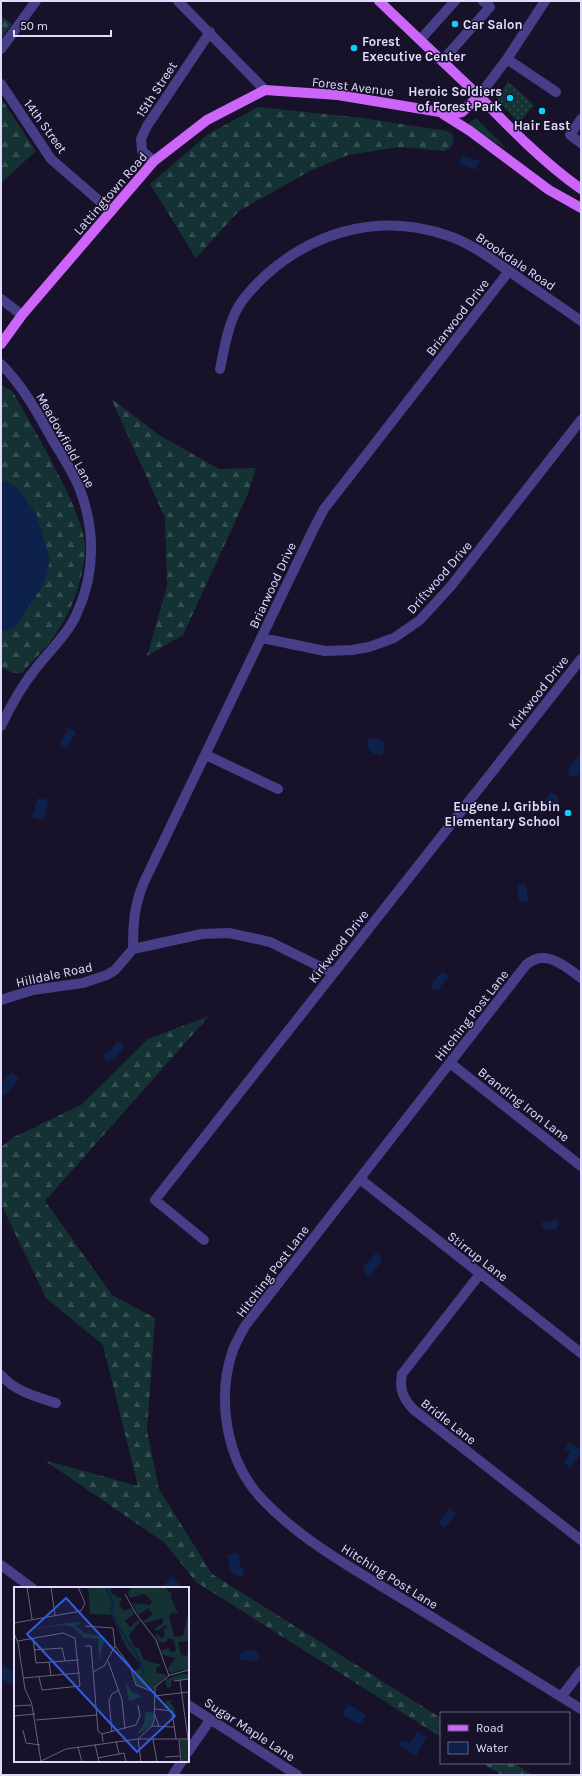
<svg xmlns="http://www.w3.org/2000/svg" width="582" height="1776" font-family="Karla,sans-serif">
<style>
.green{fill:#143233}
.forest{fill:url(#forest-firs)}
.park{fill:url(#park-dots)}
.water{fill:#0e214b}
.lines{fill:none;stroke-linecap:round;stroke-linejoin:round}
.minor{stroke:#463e87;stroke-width:10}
.major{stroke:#cd65fb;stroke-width:10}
.poi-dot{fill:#0dd1f8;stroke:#171129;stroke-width:1.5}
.labels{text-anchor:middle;stroke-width:3;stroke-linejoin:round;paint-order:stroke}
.poi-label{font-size:13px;font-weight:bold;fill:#e1dbfe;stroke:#171129;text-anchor:start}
.street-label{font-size:13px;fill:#e1dbfe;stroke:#171129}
.inset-river{fill:none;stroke:#0e214b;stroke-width:2}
.inset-road{fill:none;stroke:#68627e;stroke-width:1}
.view{fill:#315cdc;fill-opacity:0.15;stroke:#315cdc;stroke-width:2}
.inset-edge{fill:none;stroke:#e1dbfe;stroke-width:2}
</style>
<defs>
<pattern id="forest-firs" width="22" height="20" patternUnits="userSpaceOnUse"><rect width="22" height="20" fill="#143233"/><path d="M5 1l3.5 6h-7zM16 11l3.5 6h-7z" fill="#364f52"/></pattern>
<pattern id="park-dots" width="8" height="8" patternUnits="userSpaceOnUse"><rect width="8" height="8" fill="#143233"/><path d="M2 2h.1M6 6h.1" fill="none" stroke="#364f52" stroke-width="1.8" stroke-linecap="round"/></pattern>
</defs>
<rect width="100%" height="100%" fill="#171129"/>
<path class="green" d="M474 119H477L506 148H504L470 126 469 123Z"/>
<path class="forest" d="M1 16 12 24 1 38Z
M1 98 36 151 1 183Z
M258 107 362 118 447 131 452 134 454 141 450 148 444 151 399 147 348 155 308 172 239 211 196 258 150 184 207 135Z
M1 385 13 392C31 425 87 516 85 549 84 576 74 606 59 629 49 645 34 659 22 673H13L1 667V630C12 632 15 626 20 617L7 481H1Z
M111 398 159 435 219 469 256 468 247 496 183 635 147 656 167 586 165 518Z
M209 1016 45 1201 112 1295 155 1318 147 1431 159 1489 212 1574 441 1718V1737L196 1582 165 1543 44 1460 138 1486 103 1345 46 1298 1 1204V1147L14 1137 81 1105 148 1039Z
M482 1763H513L533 1775H501Z"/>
<path class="park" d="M508 81 534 105 519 123 497 100Z"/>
<path class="water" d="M462 155 480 161 476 170 459 164Z
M1 481H7L18 489 36 513 50 560 44 584 14 628 8 631 1 630Z
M68 728 76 732 67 749 59 744Z
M372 738 386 742 382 755 374 754 368 748 367 741Z
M581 753V771L576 777 570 776 567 771Z
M551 793 557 795 559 802 552 810 547 811 542 804Z
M38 798 48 800 44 820 32 817Z
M526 884 528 901 519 902 517 885Z
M442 971 449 976 438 990 436 989 434 991 431 988 432 986 431 985Z
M117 1041 122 1043 123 1048 115 1059 108 1061 104 1058V1054L111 1050Z
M11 1072 19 1079 5 1096 1 1093V1084Z
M555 1219 559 1222 557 1229 547 1230 541 1226 542 1222H549Z
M376 1253 381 1257V1261L371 1275H367L363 1267Z
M569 1442 581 1451V1454L570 1468 563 1462 572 1451 569 1452 565 1449Z
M449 1508 456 1514 445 1528 438 1523Z
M238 1553 241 1567 245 1573 241 1578 231 1573 227 1555Z
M171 1577 180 1584 177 1588H162Z
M250 1650 257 1652 259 1656 258 1660 254 1662 250 1660 245 1661 239 1660 240 1654Z
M1 1664 15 1673V1684H10L1 1679Z
M348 1704 366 1715 363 1723 362 1722 360 1725 342 1714Z
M417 1731 427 1737 416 1756 398 1745 401 1740 410 1743Z"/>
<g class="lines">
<path class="minor" d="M178 1 265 90
M420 40 455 1
M1 49 36 1
M507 59 556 92
M442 61 490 7 483 1
M1 84 51 159 111 211
M479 96 507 59 545 1
M581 119 570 135 581 143
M154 161 142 151 141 139 147 126 210 32
M1 299 22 315
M1 364C23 386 37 412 52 439 61 454 72 470 79 487 95 528 96 572 77 613 68 634 51 649 37 667 22 685 11 705 1 726
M220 369C224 350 227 329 236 311 243 297 255 285 267 274 318 229 384 213 449 236 472 244 490 258 509 271 533 288 557 304 581 321
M262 638 325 651 352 650 369 647 394 638 420 620 451 586 581 420
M206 755 278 789
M133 949C133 923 134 906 144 882L313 530 324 509 509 271
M581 978C565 966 545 948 526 965L245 1326C241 1334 236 1342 233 1350 216 1399 226 1462 263 1500 303 1542 357 1571 406 1601 464 1637 523 1673 581 1709
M1 1000 33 990 83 983 107 975 115 970 133 949 202 934 229 933 270 942 333 973
M450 1063 581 1166
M360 1179 581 1353
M204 1240 155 1200 581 659
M480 1274 402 1374C399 1389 403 1398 413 1409L581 1540
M1 1375C16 1392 35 1396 56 1403
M1 1565 32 1588
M561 1697 581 1671
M188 1705 297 1775
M188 1752 210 1720
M173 1775 182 1761"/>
<path class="major" d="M379 1 479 96
M443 114 470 131 549 190 581 208
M1 344 22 315 154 161 207 120 265 90 338 95 452 114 462 112 479 96C511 129 543 162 581 189"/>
</g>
<g class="poi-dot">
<circle cx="455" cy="24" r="4"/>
<circle cx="354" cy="48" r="4"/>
<circle cx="510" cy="98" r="4"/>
<circle cx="542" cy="111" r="4"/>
<circle cx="568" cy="813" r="4"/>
</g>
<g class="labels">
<g class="poi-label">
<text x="463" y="29">Car Salon</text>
<text x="362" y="46">Forest<tspan x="362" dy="15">Executive Center</tspan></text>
<text x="502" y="96" text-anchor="end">Heroic Soldiers<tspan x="502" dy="15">of Forest Park</tspan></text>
<text x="542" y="130" text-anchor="middle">Hair East</text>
<text x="560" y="811" text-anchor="end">Eugene J. Gribbin<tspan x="560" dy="15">Elementary School</tspan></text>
</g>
<g class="street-label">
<text transform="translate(353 86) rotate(7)" y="5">Forest Avenue</text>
<text transform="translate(156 89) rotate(-57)" y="5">15th Street</text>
<text transform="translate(46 126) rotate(54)" y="5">14th Street</text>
<text transform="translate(110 193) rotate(-49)" y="5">Lattingtown Road</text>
<text transform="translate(516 261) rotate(34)" y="5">Brookdale Road</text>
<text transform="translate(457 317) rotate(-52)" y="5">Briarwood Drive</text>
<text transform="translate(66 440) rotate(61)" y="5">Meadowfield Lane</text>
<text transform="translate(439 577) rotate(-49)" y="5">Driftwood Drive</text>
<text transform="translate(272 585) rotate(-65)" y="5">Briarwood Drive</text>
<text transform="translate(538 692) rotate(-52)" y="5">Kirkwood Drive</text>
<text transform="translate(338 946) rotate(-52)" y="5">Kirkwood Drive</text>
<text transform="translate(54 974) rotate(-12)" y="5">Hilldale Road</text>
<text transform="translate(471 1015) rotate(-52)" y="5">Hitching Post Lane</text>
<text transform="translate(524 1104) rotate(38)" y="5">Branding Iron Lane</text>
<text transform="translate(478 1256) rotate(38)" y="5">Stirrup Lane</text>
<text transform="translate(272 1271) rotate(-53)" y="5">Hitching Post Lane</text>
<text transform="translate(449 1421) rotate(38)" y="5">Bridle Lane</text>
<text transform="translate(390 1576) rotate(32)" y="5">Hitching Post Lane</text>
<text transform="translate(250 1729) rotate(33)" y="5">Sugar Maple Lane</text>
</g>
</g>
<g transform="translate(14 1587)">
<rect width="175" height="175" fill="#171129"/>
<path d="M175 152V175H168L166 153Z" fill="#143233"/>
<path d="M74 0H105L97 1V6L108 12 105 16 109 24 117 21 120 27 111 34 116 40 124 33 126 35 115 48 120 60 125 61 130 73 148 78 142 81V86L153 88 138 103 122 98 119 85 126 81 125 76 111 58 98 28 76 27ZM117 0H150L158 7 157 11 164 26H158L155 29 160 50 169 49 175 23V54L164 55 167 68 172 69 175 65V82L156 86 154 81 162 71 149 68 147 63 155 61 157 65 162 64 160 53 155 51 152 55H145L141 49 143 46 148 52 151 47 149 43 153 40 152 38 143 44 140 42 149 36V31L131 36 129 35 139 27 134 21 124 28 119 16 136 18 138 14 130 7 116 11 114 6ZM68 35 61 39 71 46 91 50 85 74 84 52 70 51 59 40 50 38 9 44 51 36ZM167 87H175V92L157 94V100L153 101 151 93ZM111 94 118 105 129 109 115 114ZM159 113 156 116 160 120 161 128H159L158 123 150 121 152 114ZM132 124 140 126 138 138 123 148 130 136Z" fill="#143233"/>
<path class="inset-river" d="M92 0 100 19 97 22 102 36 124 70 130 85 128 88"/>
<path class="inset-road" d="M13 0 18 32M37 0 41 28M111 7 122 27 142 53 155 89M0 36 67 24 71 16 64 0M71 39 99 41 101 59 90 79 79 85M0 46 4 56 11 102 18 117M19 51 22 76 65 73M4 54 49 46 61 51 66 99 28 103 25 90M71 59H77L84 144 88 147 89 155M101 59 116 79 122 98 140 105M20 63 48 61 51 74M94 74 108 113 111 142M35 75 37 89M9 91 66 86M160 94 175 92M166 94 174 152M140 109 175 105M0 119 18 118 27 175M141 122 158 124 162 152M141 128 145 140M0 129 21 127M22 133 83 128M138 139 160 140M9 143 12 156 26 158M98 145 95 114 98 107 105 103M88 147 122 138 126 129 124 118M124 152 127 175M124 152H175M139 152 143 175M165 153 167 175M102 154 105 167M81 157 85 175M64 160 68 175M151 170 167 169M84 171 110 166 112 175M25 175 52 162 124 152 138 139 140 134 141 100 156 88 175 83"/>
<path class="view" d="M52 11 161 129 123 165 13 47Z"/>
<rect width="175" height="175" class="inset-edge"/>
</g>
<rect width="582" height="1776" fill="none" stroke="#e1dbfe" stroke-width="4"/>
<rect x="440" y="1712" width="130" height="52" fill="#171129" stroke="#68627e"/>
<rect x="448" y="1725" width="20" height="6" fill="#cd65fb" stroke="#68627e"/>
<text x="476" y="1732" font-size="12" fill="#e1dbfe">Road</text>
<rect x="448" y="1742" width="20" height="12" fill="#0e214b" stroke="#68627e"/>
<text x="476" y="1752" font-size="12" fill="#e1dbfe">Water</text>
<path d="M14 30v6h97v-6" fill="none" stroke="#e1dbfe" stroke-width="2"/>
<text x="20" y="30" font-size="12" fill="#e1dbfe" stroke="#171129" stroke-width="3" paint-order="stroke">50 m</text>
</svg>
